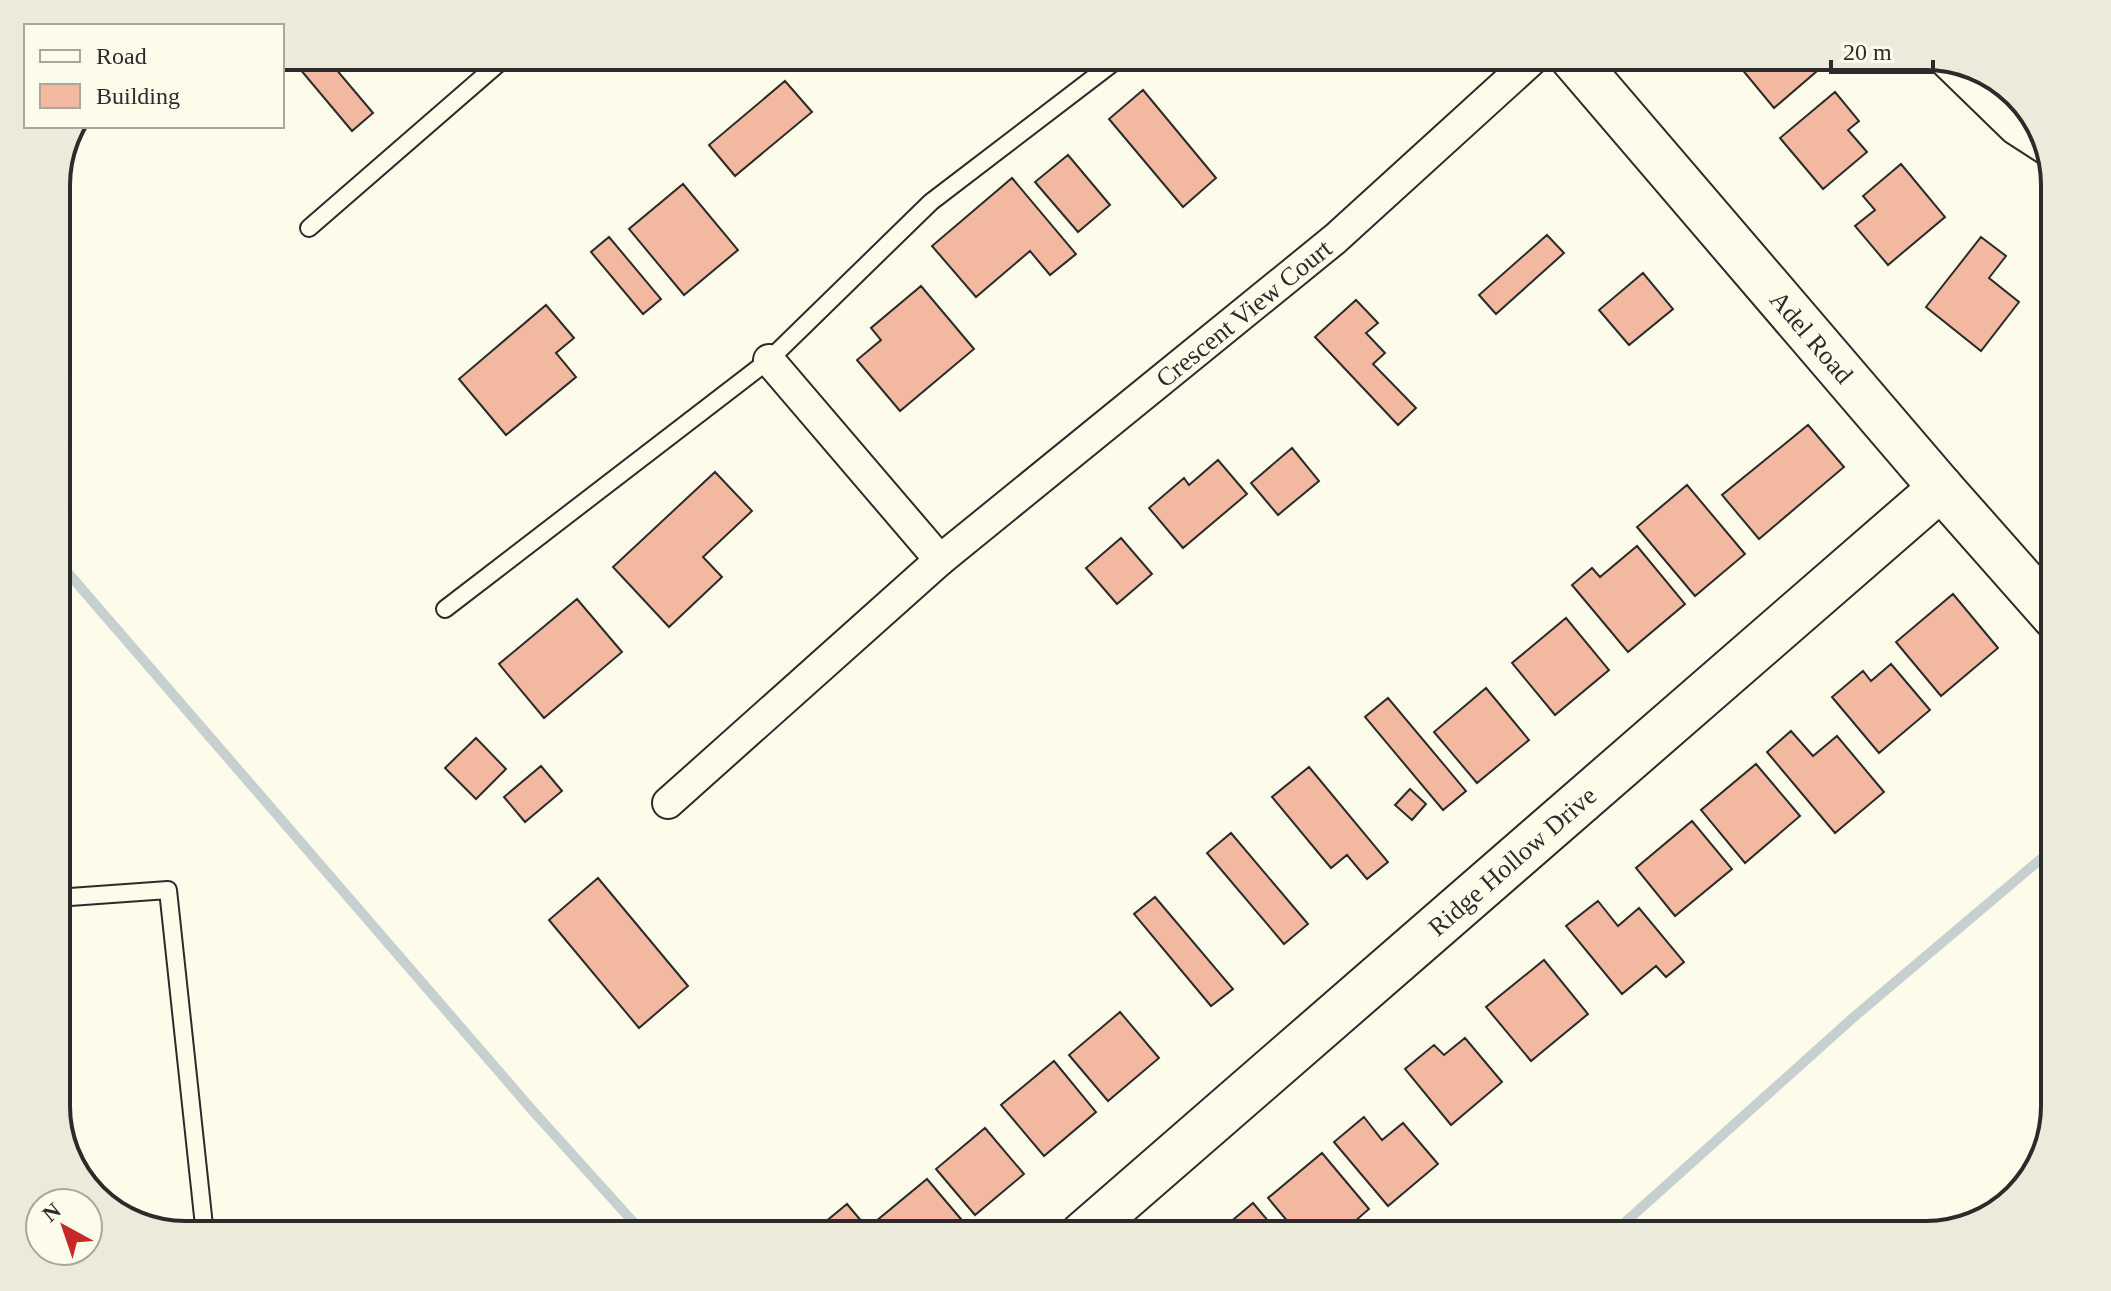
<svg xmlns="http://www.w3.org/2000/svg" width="2111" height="1291" font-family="Georgia,serif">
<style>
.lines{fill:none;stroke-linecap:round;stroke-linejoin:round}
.stream{stroke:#c7d0d0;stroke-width:10}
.building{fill:#f2b8a0;stroke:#2b2b2b;stroke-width:2}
.lane-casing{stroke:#2b2b2b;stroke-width:20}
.street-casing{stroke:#2b2b2b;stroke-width:34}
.secondary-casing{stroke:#2b2b2b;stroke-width:48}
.lane{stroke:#fdfbea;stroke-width:16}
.street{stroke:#fdfbea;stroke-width:30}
.secondary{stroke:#fdfbea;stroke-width:44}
.labels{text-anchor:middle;stroke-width:6;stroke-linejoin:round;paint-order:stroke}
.street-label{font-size:26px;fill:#2b2b2b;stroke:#fdfbea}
.rim{fill:none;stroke:#2b2b2b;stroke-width:4}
</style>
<rect width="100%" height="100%" fill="#fdfbea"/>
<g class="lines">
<path class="stream" d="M56 559 533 1111 645 1235
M1611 1235 1855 1016 2055 847"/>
</g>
<path class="building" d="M289 56H325L373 113 352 131Z
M1731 56H1805L1817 71 1774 108Z
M785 81 812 112 735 176 709 145Z
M1143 90 1216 178 1183 207 1109 119Z
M1835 92 1859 121 1848 130 1867 152 1823 189 1780 138Z
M1068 155 1110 205 1078 232 1035 182Z
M1901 164 1945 217 1888 265 1855 226 1875 210 1863 196Z
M1012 178 1076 254 1050 275 1030 251 976 297 932 246Z
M683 184 738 250 684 295 629 229Z
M1547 235 1564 253 1496 314 1479 295Z
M609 237 661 299 643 314 591 252Z
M1981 237 2006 256 1989 278 2019 302 1981 351 1926 307Z
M1643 273 1673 309 1629 345 1599 310Z
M921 286 974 349 900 411 857 360 881 340 871 328Z
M1356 300 1378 323 1366 333 1385 353 1373 364 1416 408 1398 425 1315 337Z
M546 305 574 338 556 353 576 377 506 435 459 379Z
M1808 425 1844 467 1759 539 1722 495Z
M1292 448 1319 481 1278 515 1251 483Z
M1218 460 1247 494 1183 548 1149 508 1184 478 1189 485Z
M715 472 752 511 703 557 722 577 669 627 613 567Z
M1687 485 1745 554 1695 596 1637 527Z
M1121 538 1152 574 1117 604 1086 568Z
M1637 546 1685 604 1628 652 1572 585 1592 568 1600 577Z
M1953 594 1998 648 1941 696 1896 642Z
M577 599 622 652 544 718 499 664Z
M1566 618 1609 670 1555 715 1512 663Z
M1891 664 1930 710 1879 753 1832 697 1863 671 1871 681Z
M1486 688 1529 740 1477 783 1434 732Z
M1388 698 1466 791 1443 810 1365 717Z
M1791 731 1813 756 1837 736 1884 792 1835 833 1767 752Z
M476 738 506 769 476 799 445 768Z
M1756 764 1800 816 1745 863 1701 810Z
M541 766 562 791 525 822 504 797Z
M1309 767 1388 862 1367 879 1347 855 1331 868 1272 797Z
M1410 789 1426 804 1412 820 1395 805Z
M1692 821 1732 869 1675 916 1636 868Z
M1231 833 1308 924 1284 944 1207 853Z
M598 878 688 986 639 1028 549 920Z
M1155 897 1233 989 1211 1006 1134 914Z
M1598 901 1618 926 1639 908 1684 962 1666 977 1656 966 1622 994 1566 926Z
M1544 960 1588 1014 1531 1061 1486 1007Z
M1120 1012 1159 1058 1108 1101 1069 1055Z
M1465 1038 1502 1082 1451 1125 1405 1069 1434 1045 1444 1055Z
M1054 1061 1096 1112 1044 1156 1001 1105Z
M1364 1117 1382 1140 1403 1123 1438 1164 1388 1206 1334 1142Z
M985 1128 1024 1174 975 1215 936 1169Z
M1322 1153 1369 1209 1339 1235H1299L1268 1198Z
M927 1179 966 1225 954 1235H886L875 1222Z
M1253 1203 1280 1235H1215Z
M847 1204 873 1235H816L813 1232Z"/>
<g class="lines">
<g class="lane-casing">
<path id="lane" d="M309 228 507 56
M445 609 769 360 931 202 1122 56
M56 898 168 890 205 1235"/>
</g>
<g class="street-casing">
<g id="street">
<path d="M1945 61 2015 129 2046 149"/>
<path d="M769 360 940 560"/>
<path id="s1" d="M668 803 940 560 1335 239 1536 56"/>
</g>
</g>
<g class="secondary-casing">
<g id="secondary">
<path id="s2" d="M1571 56 1941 488 2055 617"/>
<path id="s3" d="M1082 1235 1941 488"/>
</g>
</g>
<use href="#lane" class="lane"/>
<use href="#street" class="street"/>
<use href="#secondary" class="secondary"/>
</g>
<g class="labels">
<g class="street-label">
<text dy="9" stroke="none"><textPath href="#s1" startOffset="756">Crescent View Court</textPath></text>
<text dy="9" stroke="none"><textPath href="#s2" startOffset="370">Adel Road</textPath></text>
<text dy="9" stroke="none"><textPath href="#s3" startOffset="570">Ridge Hollow Drive</textPath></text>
</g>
</g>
<path d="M0 0H2111V1291H0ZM185 70H1926A115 115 0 0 1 2041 185V1106A115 115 0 0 1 1926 1221H185A115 115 0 0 1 70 1106V185A115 115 0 0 1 185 70Z" fill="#eceadb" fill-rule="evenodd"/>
<path class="rim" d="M185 70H1926A115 115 0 0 1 2041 185V1106A115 115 0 0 1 1926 1221H185A115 115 0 0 1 70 1106V185A115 115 0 0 1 185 70Z"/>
<rect x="24" y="24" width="260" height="104" fill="#fdfbea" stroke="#a9a89e" stroke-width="2"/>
<rect x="40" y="50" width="40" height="12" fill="#fdfbea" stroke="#a9a89e" stroke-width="2"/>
<text x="96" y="64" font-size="24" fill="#2b2b2b">Road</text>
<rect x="40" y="84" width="40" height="24" fill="#f2b8a0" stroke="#a9a89e" stroke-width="2"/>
<text x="96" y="104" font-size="24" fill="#2b2b2b">Building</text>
<g transform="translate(64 1227) rotate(320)"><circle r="38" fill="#fdfbea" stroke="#a9a89e" stroke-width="2"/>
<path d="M0-6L14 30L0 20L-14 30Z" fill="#c62828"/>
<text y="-12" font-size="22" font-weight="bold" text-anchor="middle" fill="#2b2b2b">N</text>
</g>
<path d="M1831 60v12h102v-12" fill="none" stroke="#2b2b2b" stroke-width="4"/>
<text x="1843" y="60" font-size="24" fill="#2b2b2b" stroke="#fdfbea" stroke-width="6" paint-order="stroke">20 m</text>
</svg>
